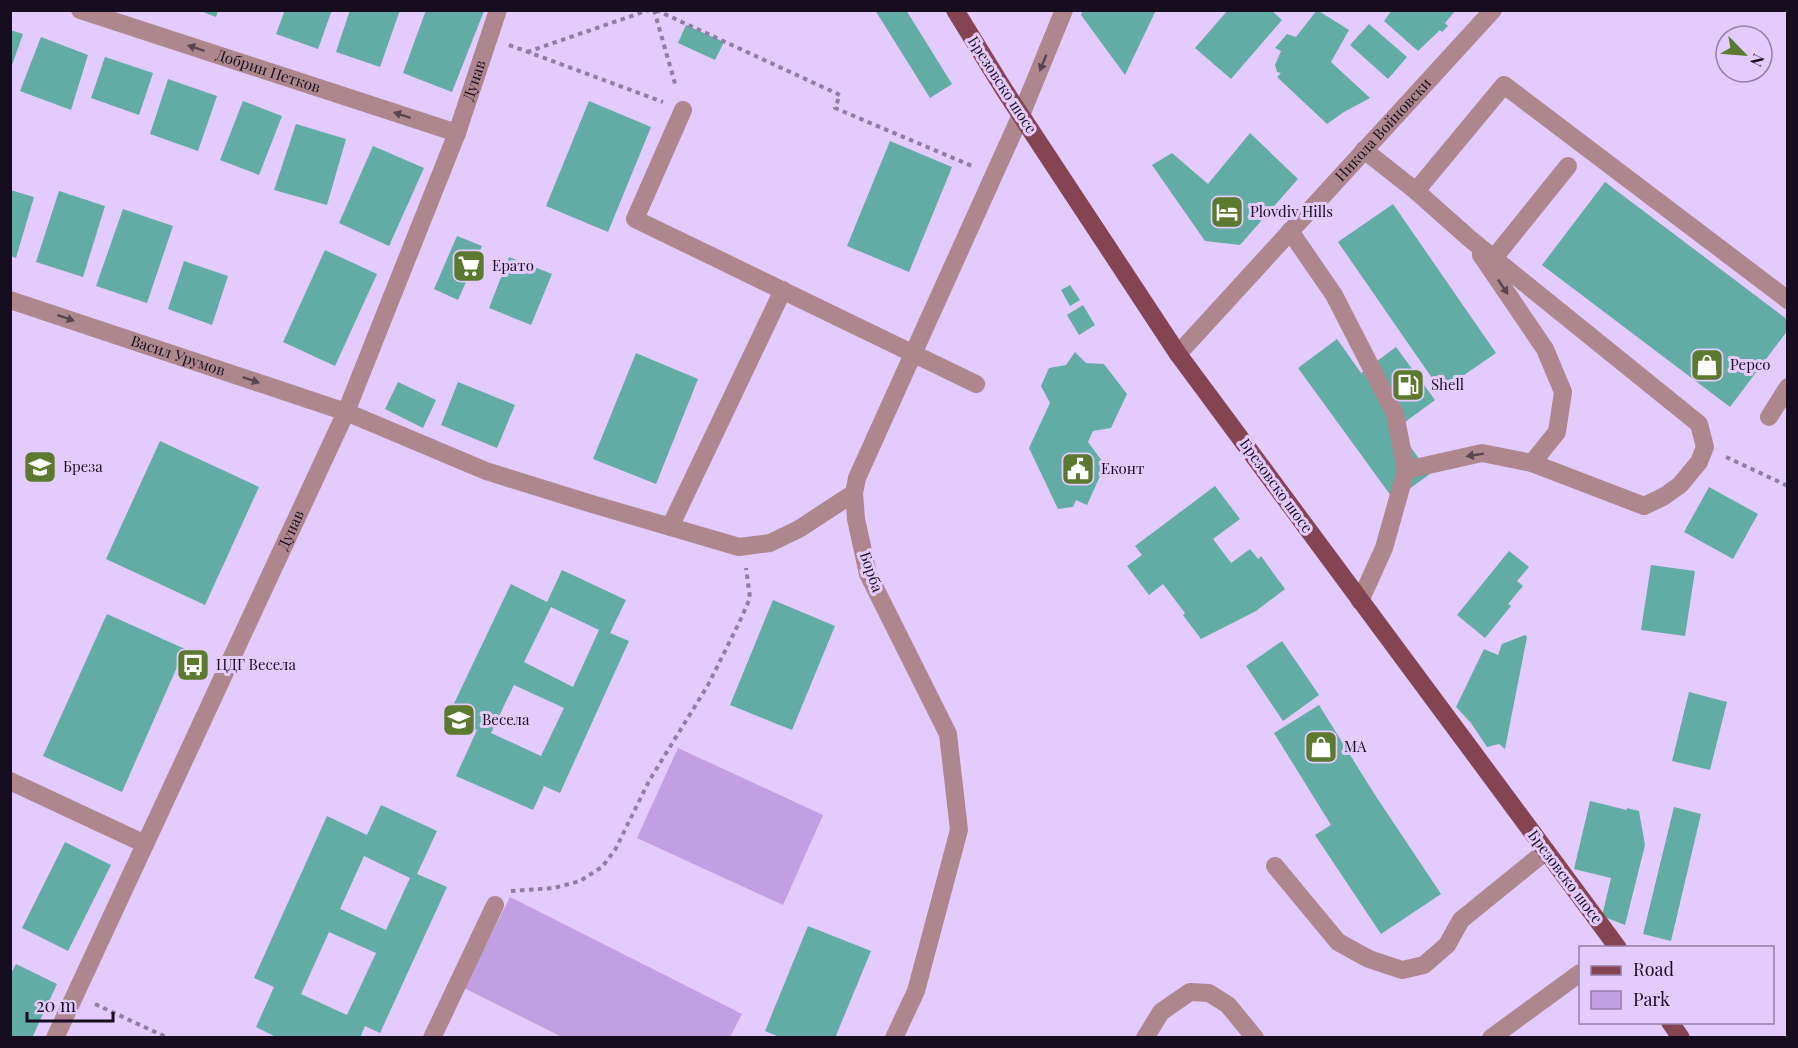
<svg xmlns="http://www.w3.org/2000/svg" width="1798" height="1048" font-family="'Playfair Display',serif">
<style>
.green{fill:#c29ee2}
.building{fill:#63aba5;fill-rule:evenodd}
.lines{fill:none;stroke-linecap:round;stroke-linejoin:round}
.path{stroke:#907da2;stroke-width:4;stroke-dasharray:4.5 4.5;stroke-linecap:butt}
.minor{stroke:#ad878d;stroke-width:18}
.major{stroke:#854451;stroke-width:18}
.oneway{fill:#5a4450}
.labels{text-anchor:middle;stroke-width:6;stroke-linejoin:round;paint-order:stroke}
.street-label{font-size:15px;fill:#160d1e;stroke:#e4cbfd}
.poi-label{font-size:15px;fill:#160d1e;stroke:#e4cbfd;text-anchor:start}
</style>
<rect width="100%" height="100%" fill="#e4cbfd"/>
<path class="green" d="M678 748 823 815 783 905 637 838Z
M510 897 742 1014 730 1037H562L464 988Z"/>
<path class="building" d="M198 10H218L216 17Z
M285 10H332L318 49 276 34Z
M350 10H400L380 67 336 52Z
M426 10 484 11 452 92 403 73Z
M875 10H906L952 84 930 98Z
M1083 10H1156L1125 75 1081 15Z
M1228 10H1271L1282 20 1231 79 1195 48Z
M1317 10 1349 30 1331 62 1370 98 1344 112 1327 124 1277 77 1281 73 1277 72 1275 65 1281 51 1275 48 1287 34 1296 37Z
M1392 10H1456L1445 23 1448 26 1442 32 1440 30 1418 51 1384 21Z
M1369 24 1407 57 1388 79 1350 45Z
M686 25 724 42 715 60 678 43Z
M10 30 23 34 11 68H10Z
M41 37 88 55 71 110 20 91Z
M105 57 153 73 139 115 91 98Z
M168 79 217 96 198 151 150 134Z
M243 101 282 116 259 175 220 160Z
M589 101 651 127 608 232 546 206Z
M296 124 346 139 327 205 274 190Z
M1250 133 1298 179 1240 245 1205 241 1152 165 1172 153 1208 184Z
M890 141 952 167 909 272 847 246Z
M373 146 424 168 389 246 339 223Z
M1605 182 1788 320V330L1730 407 1542 265Z
M10 190 34 197 16 258 10 256Z
M59 191 105 206 83 277 36 262Z
M1393 204 1496 353 1441 391 1338 242Z
M123 209 173 226 147 303 96 286Z
M457 236 482 246 458 300 434 289Z
M325 250 377 274 335 366 283 342Z
M509 257 552 274 531 325 489 308Z
M184 261 228 276 212 325 168 309Z
M1070 285 1080 300 1070 306 1061 290Z
M1083 305 1095 325 1079 335 1067 315Z
M1337 339 1361 373 1396 347 1435 400 1397 428 1430 474 1394 500 1298 368Z
M1075 352 1086 363 1104 364 1127 394 1111 428 1093 431 1088 442 1105 465 1087 505 1076 500 1073 507 1058 509 1029 448 1050 403 1041 386 1049 368 1066 365Z
M636 353 698 379 656 484 593 459Z
M398 382 436 400 423 428 385 409Z
M458 382 515 405 497 448 441 425Z
M160 441 259 487 205 605 106 559Z
M1215 486 1240 519 1213 539 1231 563 1250 549 1258 559 1261 556 1285 589 1256 611 1201 639 1183 615 1185 613 1163 584 1149 595 1127 566 1142 555 1135 546Z
M1709 487 1758 514 1733 559 1684 532Z
M1509 551 1529 567 1517 581 1523 586 1508 604 1511 606 1485 638 1457 615Z
M1651 565 1695 571 1685 636 1641 630Z
M562 570 626 600 610 633 629 641 560 793 544 786 533 810 456 776 477 730 448 716 511 584 547 602ZM551 607 599 630 573 687 524 662ZM514 685 564 708 541 756 491 733Z
M773 600 835 626 792 730 730 705Z
M107 614 185 649 122 792 43 756Z
M1525 635 1527 637 1505 749 1499 744 1487 747 1471 723 1456 707 1484 649 1498 655 1502 644Z
M1282 641 1319 695 1283 721 1246 666Z
M1689 692 1727 702 1710 770 1672 761Z
M1319 705 1375 795 1441 894 1381 934 1315 835 1331 825 1274 733Z
M1590 801 1627 810V808L1639 811 1645 845 1625 925 1602 916 1611 878 1574 869Z
M381 805 437 831 417 874 447 887 380 1033 365 1026 360 1038H278L256 1027 274 987 254 978 327 816 367 835ZM364 856 410 878 386 930 340 909ZM329 932 376 953 347 1015 301 994Z
M1674 807 1701 814 1671 941 1643 934Z
M65 842 111 865 68 951 22 928Z
M808 926 871 951 835 1038H782L765 1031Z
M16 964 57 984 32 1038H10V975Z"/>
<g class="lines">
<path class="path" d="M654 10 676 87
M656 10 840 95 835 108 972 166
M509 45 663 102
M527 52 649 10
M1726 457 1788 486
M511 891 554 888 580 881 602 867 615 850 649 781 708 685 739 623 750 598 746 568
M95 1004 168 1038"/>
<g class="minor">
<path id="s1" d="M80 10 457 133"/>
<path d="M683 110 635 219 976 384"/>
<path d="M1364 150 1416 191 1470 239 1699 424 1705 447 1699 462 1680 485 1663 497 1644 506 1532 463 1482 453 1406 470"/>
<path d="M1416 191 1504 85 1788 300"/>
<path d="M1290 231 1334 295 1395 414 1406 470 1384 548 1360 601"/>
<path d="M1481 255 1545 349 1563 392 1557 432 1532 463"/>
<path d="M1494 258 1568 166"/>
<path id="s2" d="M10 300 346 412 486 471 592 504 739 547 770 543 799 529 854 493"/>
<path id="s3" d="M1178 354 1493 10"/>
<path d="M1769 417 1788 387"/>
<path d="M670 527 783 290"/>
<path d="M10 781 145 844"/>
<path d="M1275 866 1338 942 1369 959 1402 970 1424 965 1447 945 1461 920 1546 851"/>
<path id="s4" d="M55 1038 346 412 457 133 498 10"/>
<path d="M432 1038 495 905"/>
<path d="M894 1038 916 991 959 830 948 734 868 574 856 519 854 493 857 478 1021 115 1064 10"/>
<path d="M1145 1038 1161 1012 1190 992 1209 993 1228 1005 1255 1038"/>
<path d="M1491 1038 1580 973"/>
</g>
<path class="major" d="M955 10 1003 88 1178 354 1618 948
M1670 1022 1681 1038"/>
</g>
<defs><path id="oneway-solid" d="M-6-.8H1V-3.2L6.5 0L1 3.2V.8H-6Z" transform="scale(1.5)"/></defs>
<g class="oneway">
<use href="#oneway-solid" transform="translate(196 48) rotate(-162)"/>
<use href="#oneway-solid" transform="translate(1043 63) rotate(112)"/>
<use href="#oneway-solid" transform="translate(402 115) rotate(-162)"/>
<use href="#oneway-solid" transform="translate(1503 287) rotate(56)"/>
<use href="#oneway-solid" transform="translate(66 318) rotate(19)"/>
<use href="#oneway-solid" transform="translate(251 380) rotate(19)"/>
<use href="#oneway-solid" transform="translate(1475 455) rotate(171)"/>
</g>
<defs>
<g id="hotel-square" transform="scale(1.725)"><rect x="-9" y="-9" width="18" height="18" rx="4" fill="#5c7a2f" stroke="#e4cbfd"/><path d="M-6-4.5h1.5V1H6V5H4.5V3h-9V5H-6ZM-4 0a1.8 1.8 0 1 1 3.6 0ZM.5 0V-2.5h3Q6-2.5 6 0Z" fill="#fff"/></g>
<g id="supermarket-square" transform="scale(1.725)"><rect x="-9" y="-9" width="18" height="18" rx="4" fill="#5c7a2f" stroke="#e4cbfd"/><path d="M-6-5.5h2.5l.6 2H6L4.5 2H-2.5L-4.4-4H-6ZM-1.5 3.2a1.3 1.3 0 1 0 .1 0ZM3 3.2a1.3 1.3 0 1 0 .1 0Z" fill="#fff"/></g>
<g id="shop-square" transform="scale(1.725)"><rect x="-9" y="-9" width="18" height="18" rx="4" fill="#5c7a2f" stroke="#e4cbfd"/><path d="M-5-2.5h2.3a2.7 3.5 0 0 1 5.4 0H5L5.5 6h-11ZM-1.5-2.5h3a1.5 2.3 0 0 0-3 0Z" fill="#fff"/></g>
<g id="fuel-square" transform="scale(1.725)"><rect x="-9" y="-9" width="18" height="18" rx="4" fill="#5c7a2f" stroke="#e4cbfd"/><path d="M-5.5-6h7V0h2V4h1.3V-2.5L3-4.5l.8-.8L6-3V5H2.5V1h-1V6h-7ZM-4.2-4.7v3.2H.2V-4.7Z" fill="#fff"/></g>
<g id="school-square" transform="scale(1.725)"><rect x="-9" y="-9" width="18" height="18" rx="4" fill="#5c7a2f" stroke="#e4cbfd"/><path d="M0-5L7-2L0 1L-7-2ZM-4 1L0 2.5L4 1V4Q0 6-4 4Z" fill="#fff"/></g>
<g id="civic-square" transform="scale(1.725)"><rect x="-9" y="-9" width="18" height="18" rx="4" fill="#5c7a2f" stroke="#e4cbfd"/><path d="M-.6-6.5H3V-4.5H.6V-3L4-1V1h2V6H-6V1h2V-1L-.6-3ZM-1.2 2.5V6h2.4V2.5Z" fill="#fff"/></g>
<g id="bus-square" transform="scale(1.725)"><rect x="-9" y="-9" width="18" height="18" rx="4" fill="#5c7a2f" stroke="#e4cbfd"/><path d="M-5-6H5V4H4V6H2V4H-2V6H-4V4H-5ZM-3.5-4V0h7V-4ZM-3.5 1.2v1.5H-2V1.2ZM2 1.2v1.5H3.5V1.2Z" fill="#fff"/></g>
</defs>
<g fill-rule="evenodd">
<use href="#hotel-square" x="1227" y="212"/>
<use href="#supermarket-square" x="469" y="266"/>
<use href="#shop-square" x="1707" y="365"/>
<use href="#fuel-square" x="1408" y="385"/>
<use href="#school-square" x="40" y="467"/>
<use href="#civic-square" x="1078" y="469"/>
<use href="#bus-square" x="193" y="665"/>
<use href="#school-square" x="459" y="720"/>
<use href="#shop-square" x="1321" y="747"/>
</g>
<g class="labels">
<g class="street-label">
<text dy="5" stroke="none"><textPath href="#s1" startOffset="198">Добрин Петков</textPath></text>
<text dy="5" stroke="none"><textPath href="#s4" startOffset="1046">Дунав</textPath></text>
<text transform="translate(1002 85) rotate(57)" y="5">Брезовско шосе</text>
<text dy="5" stroke="none"><textPath href="#s3" startOffset="304">Никола Войновски</textPath></text>
<text dy="5" stroke="none"><textPath href="#s2" startOffset="177">Васил Урумов</textPath></text>
<text transform="translate(1276 486) rotate(54)" y="5">Брезовско шосе</text>
<text dy="5" stroke="none"><textPath href="#s4" startOffset="560">Дунав</textPath></text>
<text transform="translate(871 572) rotate(71)" y="5">Борба</text>
<text transform="translate(1565 877) rotate(53)" y="5">Брезовско шосе</text>
</g>
<g class="poi-label">
<text x="1250" y="217">Plovdiv Hills</text>
<text x="492" y="271">Ерато</text>
<text x="1730" y="370">Pepco</text>
<text x="1431" y="390">Shell</text>
<text x="63" y="472">Бреза</text>
<text x="1101" y="474">Еконт</text>
<text x="216" y="670">ЦДГ Весела</text>
<text x="482" y="725">Весела</text>
<text x="1344" y="752">МА</text>
</g>
</g>
<rect width="1798" height="1048" fill="none" stroke="#160d1e" stroke-width="24"/>
<rect x="1579" y="946" width="195" height="78" fill="#e4cbfd" stroke="#927fa4" stroke-width="1.5"/>
<rect x="1591" y="966" width="30" height="9" fill="#854451" stroke="#927fa4" stroke-width="1.5"/>
<text x="1633" y="976" font-size="18" fill="#160d1e">Road</text>
<rect x="1591" y="991" width="30" height="18" fill="#c29ee2" stroke="#927fa4" stroke-width="1.5"/>
<text x="1633" y="1006" font-size="18" fill="#160d1e">Park</text>
<g transform="translate(1744 54) rotate(115)"><circle r="28" fill="#e4cbfd" stroke="#927fa4" stroke-width="1.5"/>
<path d="M0-4.5L10 22L0 15L-10 22Z" fill="#5c7a2f"/>
<text y="-9" font-size="16" font-weight="bold" text-anchor="middle" fill="#160d1e">N</text>
</g>
<path d="M27 1012v9h86v-9" fill="none" stroke="#160d1e" stroke-width="3"/>
<text x="36" y="1012" font-size="18" fill="#160d1e" stroke="#e4cbfd" stroke-width="4.5" paint-order="stroke">20 m</text>
</svg>
